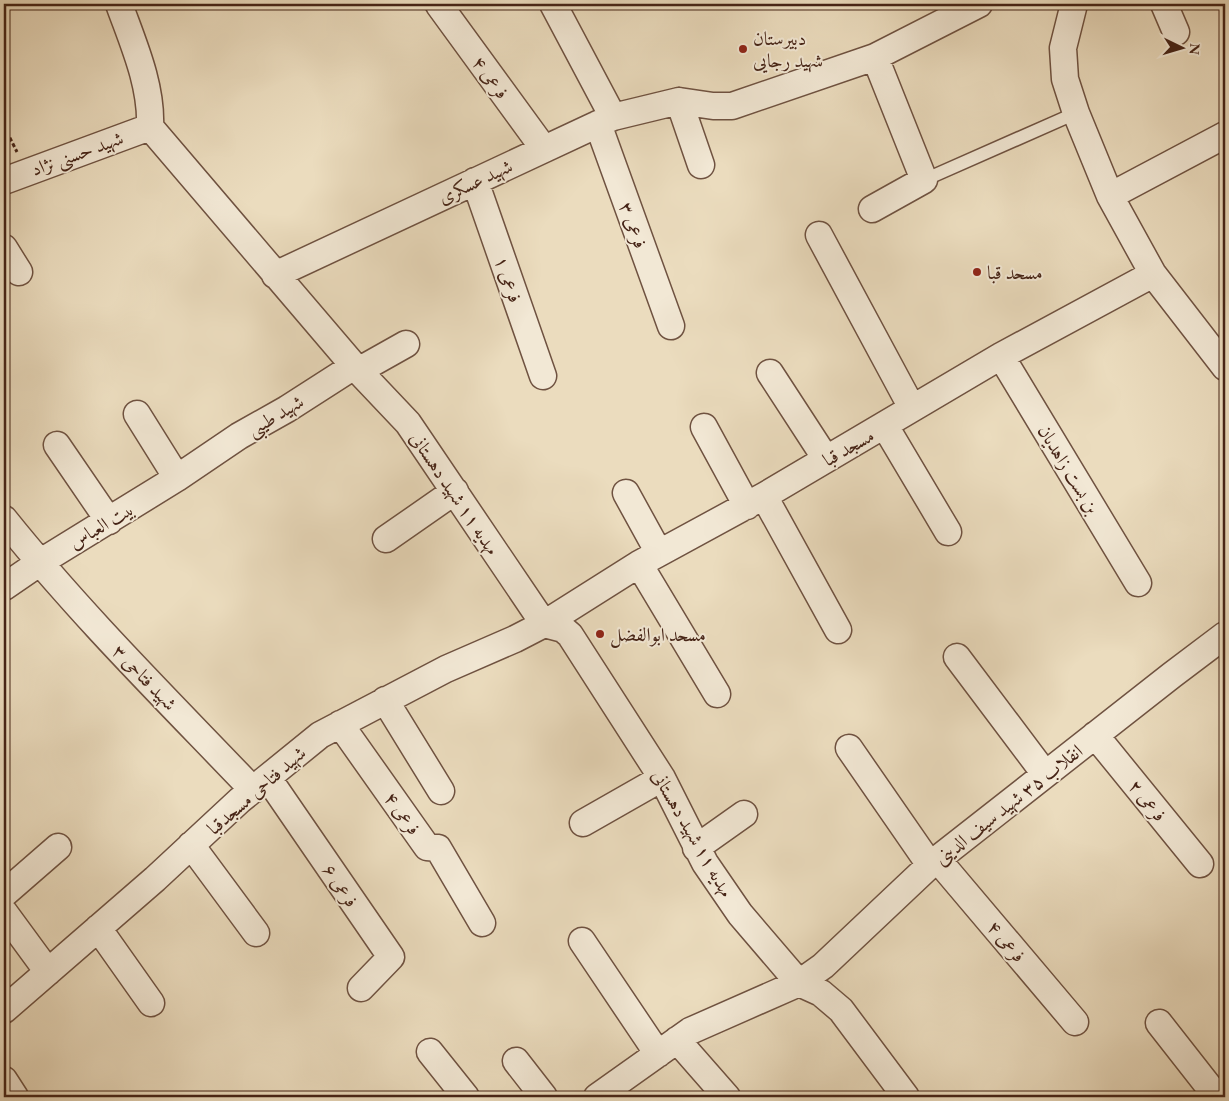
<svg xmlns="http://www.w3.org/2000/svg" width="1229" height="1101" font-family="'EB Garamond',Amiri,serif">
<style>
.lines{fill:none;stroke-linecap:round;stroke-linejoin:round}
.lane-casing{stroke:#6f5241;stroke-width:15}
.street-casing{stroke:#6f5241;stroke-width:29}
.path{stroke:#462417;stroke-width:3;stroke-dasharray:4 2.5;stroke-linecap:butt}
.lane{stroke:#f2e8d5;stroke-width:12}
.street{stroke:#f2e8d5;stroke-width:26}
.poi-dot{fill:#8f2418;stroke:#f2e8d5;stroke-width:2}
.labels{text-anchor:middle;stroke-width:4;stroke-linejoin:round;paint-order:stroke}
.poi-label{font-size:19px;fill:#462417;stroke:#f2e8d5;text-anchor:start}
.street-label{font-size:19px;fill:#462417;stroke:#f2e8d5}
</style>
<rect width="100%" height="100%" fill="#ebdcbe"/>
<filter id="stains"><feTurbulence type="fractalNoise" baseFrequency=".004" numOctaves="4"/><feColorMatrix values="0 0 0 0 .2 0 0 0 0 .09 0 0 0 0 .02 0 0 0 .5 -.17"/></filter>
<radialGradient id="worn" r=".72"><stop offset=".6" stop-color="#630" stop-opacity="0"/><stop offset="1" stop-color="#630" stop-opacity=".3"/></radialGradient>
<g class="lines">
<g class="lane-casing">
<path id="lane" d="M924 180 1076 113"/>
</g>
<g class="street-casing">
<path id="street" d="M119 4C133 43 152 85 150 127L354 366 408 423 544 624 563 629 570 635 662 778 705 863 740 914 799 983 821 993 841 1010 906 1097
M553 4 613 117
M1074 4 1063 48 1065 79 1076 113 1110 196 1153 274 1225 367
M1164 4 1176 32
M439 5 544 149
M679 101 701 165
M598 124 671 326
M4 181 150 127
M475 181 543 376
M1110 196 1225 135
M872 209 924 180 875 57
M819 235 912 408
M4 248 19 272
M275 275 613 117 679 101 713 106H732L875 57 979 4
M1001 356 1138 583
M358 371 406 344
M770 373 826 459
M137 414 177 478
M885 426 948 532
M704 427 747 506
M57 445 109 521
M626 493 659 553
M764 496 838 630
M4 519C81 615 168 701 253 790
M386 539 455 491
M639 564 717 694
M4 587 39 563 177 478 239 436 287 409 354 366
M957 657 1045 774
M385 700 441 791
M340 724 427 847 438 848 482 923
M1095 735 1200 864
M849 748 930 865
M268 778 391 957 361 988
M583 823 662 778
M191 845 256 933
M696 848 744 814
M938 860 1075 1022
M4 894 58 847
M4 912 48 972
M98 928 151 1003
M582 941 658 1054
M4 1010 155 879 240 800 320 735 446 669 515 639 544 624 639 564 764 496 1001 356 1153 274
M1159 1023 1217 1097
M677 1040 727 1097
M430 1052 466 1097
M516 1061 544 1097
M4 1080 15 1097
M597 1097 690 1031 799 983 823 966 930 865 1172 675 1225 635"/>
</g>
<path class="path" d="M4 126 17 152"/>
<use href="#lane" class="lane"/>
<use href="#street" class="street"/>
</g>
<g class="poi-dot">
<circle cx="743" cy="49" r="5"/>
<circle cx="977" cy="272" r="5"/>
<circle cx="600" cy="634" r="5"/>
</g>
<g class="labels">
<g class="poi-label">
<text x="753" y="45">دبیرستان<tspan x="753" dy="22">شهید رجایی</tspan></text>
<text x="987" y="279">مسحد قبا</text>
<text x="610" y="641">مسحد ابوالفضل</text>
</g>
<g class="street-label">
<text transform="translate(491 77) rotate(54)" y="7">فرعی ۴</text>
<text transform="translate(77 153) rotate(-20)" y="7">شهید حسنی نژاد</text>
<text transform="translate(475 181) rotate(-25)" y="7">شهید عسکری</text>
<text transform="translate(634 225) rotate(70)" y="7">فرعی ۳</text>
<text transform="translate(509 279) rotate(71)" y="7">فرعی ۱</text>
<text transform="translate(275 415) rotate(-31)" y="7">شهید طیبی</text>
<text transform="translate(848 447) rotate(-30)" y="7">مسجد قبا</text>
<text transform="translate(1069 469) rotate(59)" y="7">بن بست زاهدیان</text>
<text transform="translate(455 493) rotate(56)" y="7">مهدیه ۱۱ شهید دهستانی</text>
<text transform="translate(101 525) rotate(-31)" y="7">بیت العباس</text>
<text transform="translate(145 677) rotate(46)" y="7">شهید فتاحی ۳</text>
<text transform="translate(256 790) rotate(-41)" y="7">شهید فتاحی مسجدقبا</text>
<text transform="translate(1148 800) rotate(51)" y="7">فرعی ۲</text>
<text transform="translate(1008 804) rotate(-38)" y="7">انقلاب ۳۵ شهید سیف الدینی</text>
<text transform="translate(403 813) rotate(55)" y="7">فرعی ۴</text>
<text transform="translate(693 833) rotate(60)" y="7">مهدیه ۱۱ شهید دهستانی</text>
<text transform="translate(341 885) rotate(56)" y="7">فرعی ۶</text>
<text transform="translate(1007 941) rotate(50)" y="7">فرعی ۴</text>
</g>
</g>
<rect width="1229" height="1101" fill="none" stroke="#ebdcbe" stroke-width="20"/>
<rect x="5" y="5" width="1219" height="1091" fill="none" stroke="#462417" stroke-width="2.5"/>
<rect x="10" y="10" width="1209" height="1081" fill="none" stroke="#462417"/>
<g transform="translate(1182 48) rotate(95)" stroke="#f2e8d5" stroke-width="4" paint-order="stroke">
<path d="M0-4L9 19L0 12L-9 19Z" fill="#462417"/>
<text y="-8" font-size="14" font-weight="bold" text-anchor="middle" fill="#462417">N</text>
</g>
<rect width="100%" height="100%" filter="url(#stains)"/>
<rect width="100%" height="100%" fill="url(#worn)"/>
</svg>
